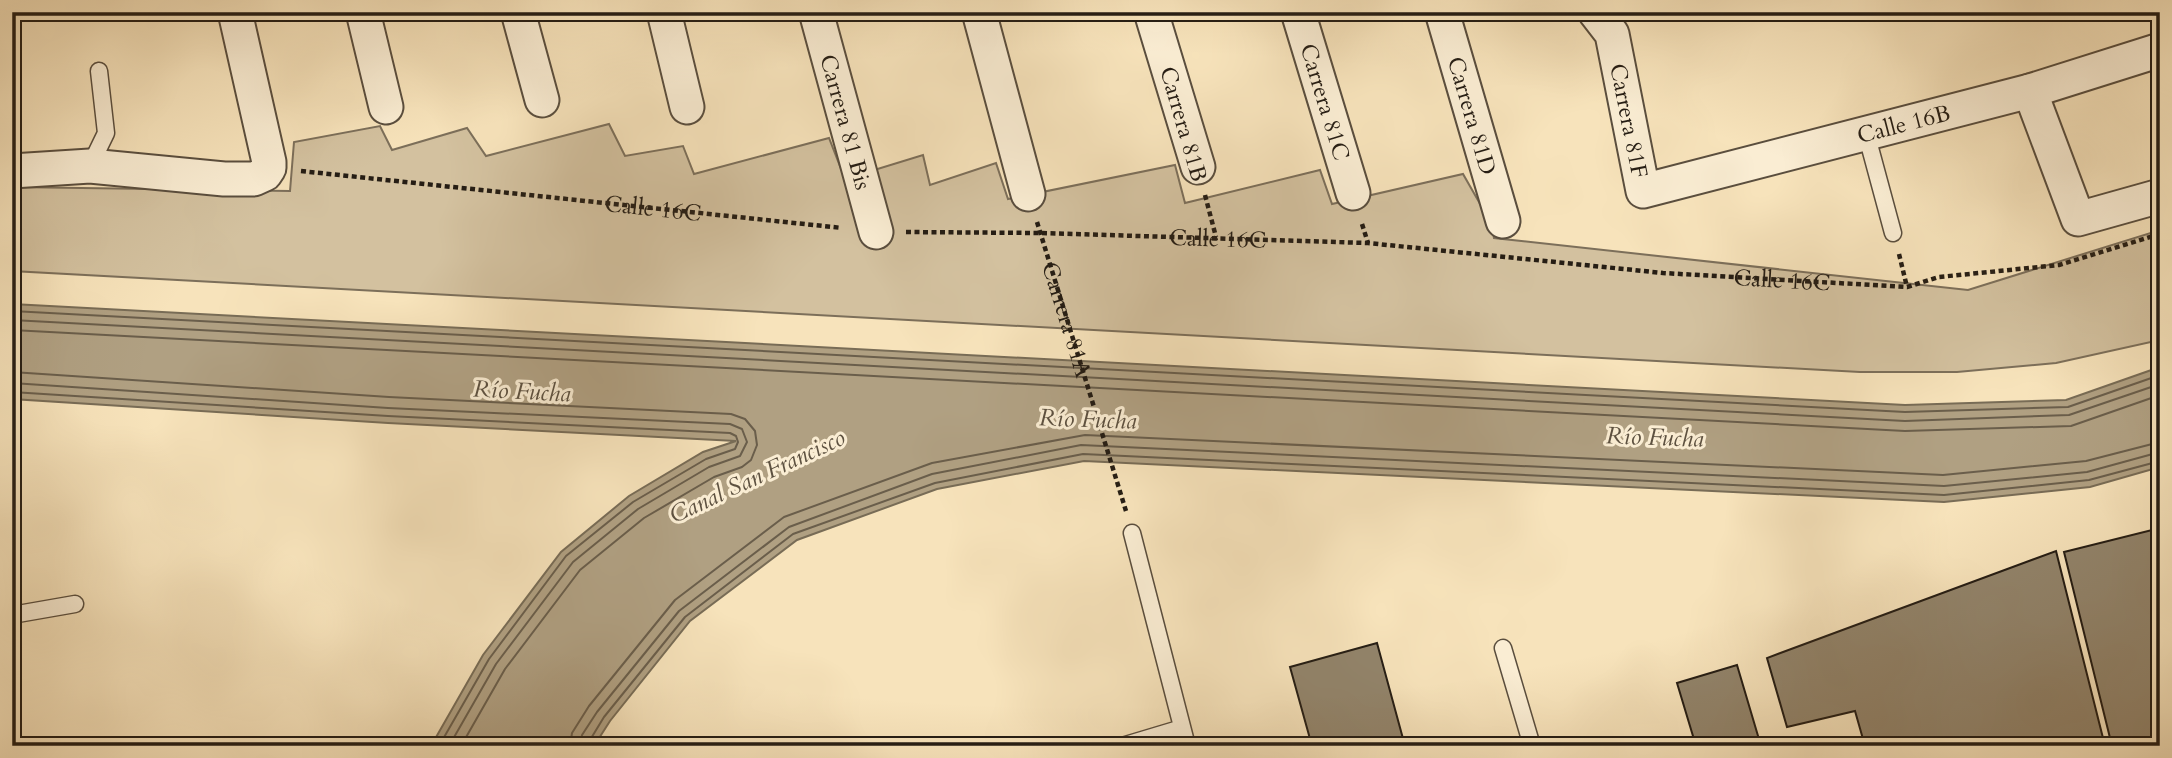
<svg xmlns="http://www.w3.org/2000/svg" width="2172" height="758" font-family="Cardo,serif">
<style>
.green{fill:#d3c19f;stroke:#7c6f5a;stroke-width:2}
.water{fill:#b0a082;stroke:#786c56;stroke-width:2}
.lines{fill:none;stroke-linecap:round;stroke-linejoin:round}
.shore{stroke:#6a5e4b;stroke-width:2}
.building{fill:#92846b;stroke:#251d14;stroke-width:2}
.service-casing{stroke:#5a4e3e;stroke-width:19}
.minor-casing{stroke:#5a4e3e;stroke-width:37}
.path{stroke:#251d14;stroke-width:4.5;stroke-dasharray:5 3.5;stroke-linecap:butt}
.service{stroke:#faedd3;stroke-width:16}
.minor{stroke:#faedd3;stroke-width:33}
.labels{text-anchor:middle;stroke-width:6;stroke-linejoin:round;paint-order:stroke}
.street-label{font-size:23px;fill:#251d14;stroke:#faedd3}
.water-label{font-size:24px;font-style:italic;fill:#5d5140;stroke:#faedd3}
</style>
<rect width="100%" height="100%" fill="#f7e3bb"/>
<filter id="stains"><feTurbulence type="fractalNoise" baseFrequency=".00286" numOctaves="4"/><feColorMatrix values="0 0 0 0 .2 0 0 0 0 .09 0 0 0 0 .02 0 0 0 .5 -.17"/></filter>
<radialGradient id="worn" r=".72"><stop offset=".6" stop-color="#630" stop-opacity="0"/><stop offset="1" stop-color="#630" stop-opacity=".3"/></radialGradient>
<path class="green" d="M609 124 625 156 683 146 694 174 829 138 845 179 923 155 930 185 996 163 1008 199 1175 165 1185 203 1320 170 1332 204 1463 174 1491 223 1494 238 1968 290 2160 230V340L2056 363 1957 372H1860L12 271V187L290 191 294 142 380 126 392 150 467 128 486 156Z"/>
<path class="water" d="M12 304 1905 405 2066 400 2160 367V467L2090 487 1944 502 1084 461 937 489 797 540 690 621 610 721 594 746H431L483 655 561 552 629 496 703 452 736 441 388 423 12 399Z"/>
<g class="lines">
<path class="shore" d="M12 311 1905 412 2068 407 2160 375
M12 320 1905 421 2069 415 2160 384
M12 330 1905 431 2071 426 2160 395
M12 372 389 397 731 414 745 419 755 431 757 445 751 460 742 467 714 477 644 518 580 570 505 669 461 746
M12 383 388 408 730 424 742 429 747 442 740 456 709 467 638 509 573 562 496 664 449 746
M12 392 388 416 730 433 736 436 738 442 735 449 706 459 633 502 566 556 489 659 439 746
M570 746 572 733 589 706 675 600 784 517 932 463 1085 435 1943 475 2086 461 2160 442
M580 746 582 735 597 712 679 611 789 527 932 474 1081 445 1944 486 2087 472 2160 452
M589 746 590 740 604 717 685 617 793 534 935 483 1083 454 1944 495 2089 480 2160 461"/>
</g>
<path class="building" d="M2160 528V746H2112L2064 552Z
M2056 551 2105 746H1865L1855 711 1787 727 1767 658Z
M1377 643 1405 746H1312L1290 667Z
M1737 665 1761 746H1696L1677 683Z"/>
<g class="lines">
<g class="service-casing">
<path id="service" d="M1866 133 1893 233
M90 166 106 133 99 71
M1132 533 1187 746
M12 615 75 604
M1503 648 1532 746
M1122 746 1182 728"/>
</g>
<g class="minor-casing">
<g id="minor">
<path d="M363 12 386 107"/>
<path d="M518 12 542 100"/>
<path d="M664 12 687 107"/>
<path id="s4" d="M816 12 876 232"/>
<path d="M979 12 1028 194"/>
<path d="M1151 12 1198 167"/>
<path id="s5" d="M1298 12 1353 193"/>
<path id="s6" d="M1442 12 1503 221"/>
<path id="s7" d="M1595 12 1612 34 1643 191 2030 91 2160 50"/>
<path d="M2030 91 2078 219 2160 196"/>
<path d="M12 171 90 166 224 179H254L265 174 269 168V162L235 12"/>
</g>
</g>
<g class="path">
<path id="s1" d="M301 171 842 228"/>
<path d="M1205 195 1216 237"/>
<path id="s2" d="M1037 222 1126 511"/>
<path d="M1362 224 1368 243"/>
<path id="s3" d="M906 232 1041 233 1368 243 1663 273 1907 287 1939 277 2059 265 2160 234"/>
<path d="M1899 254 1907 287"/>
</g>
<use href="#service" class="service"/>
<use href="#minor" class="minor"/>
</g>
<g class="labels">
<g class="street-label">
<text dy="8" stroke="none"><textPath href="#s5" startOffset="94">Carrera 81C</textPath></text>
<text dy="8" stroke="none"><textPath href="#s6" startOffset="108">Carrera 81D</textPath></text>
<text dy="8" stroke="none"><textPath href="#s7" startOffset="116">Carrera 81F</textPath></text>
<text dy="8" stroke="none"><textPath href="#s4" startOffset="114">Carrera 81 Bis</textPath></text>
<text transform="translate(1184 124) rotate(74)" y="8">Carrera 81B</text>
<text dy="8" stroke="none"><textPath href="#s7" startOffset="457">Calle 16B</textPath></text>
<text dy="8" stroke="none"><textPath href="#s1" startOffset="354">Calle 16C</textPath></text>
<text dy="8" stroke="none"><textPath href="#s3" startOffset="312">Calle 16C</textPath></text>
<text dy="8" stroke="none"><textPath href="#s3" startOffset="878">Calle 16C</textPath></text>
<text dy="8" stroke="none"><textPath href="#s2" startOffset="102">Carrera 81A</textPath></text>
</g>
<g class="water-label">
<text transform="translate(522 391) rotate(3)" y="8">Río Fucha</text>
<text transform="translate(1088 419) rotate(2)" y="8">Río Fucha</text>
<text transform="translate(1655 437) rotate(2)" y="8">Río Fucha</text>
<text transform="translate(757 476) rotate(-25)" y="8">Canal San Francisco</text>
</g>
</g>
<rect width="2172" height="758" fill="none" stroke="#f7e3bb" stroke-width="42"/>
<rect x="14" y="14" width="2144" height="730" fill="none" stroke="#251d14" stroke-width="3.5"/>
<rect x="21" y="21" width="2130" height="716" fill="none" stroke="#251d14" stroke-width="2"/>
<rect width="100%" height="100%" filter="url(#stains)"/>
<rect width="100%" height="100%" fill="url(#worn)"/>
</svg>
